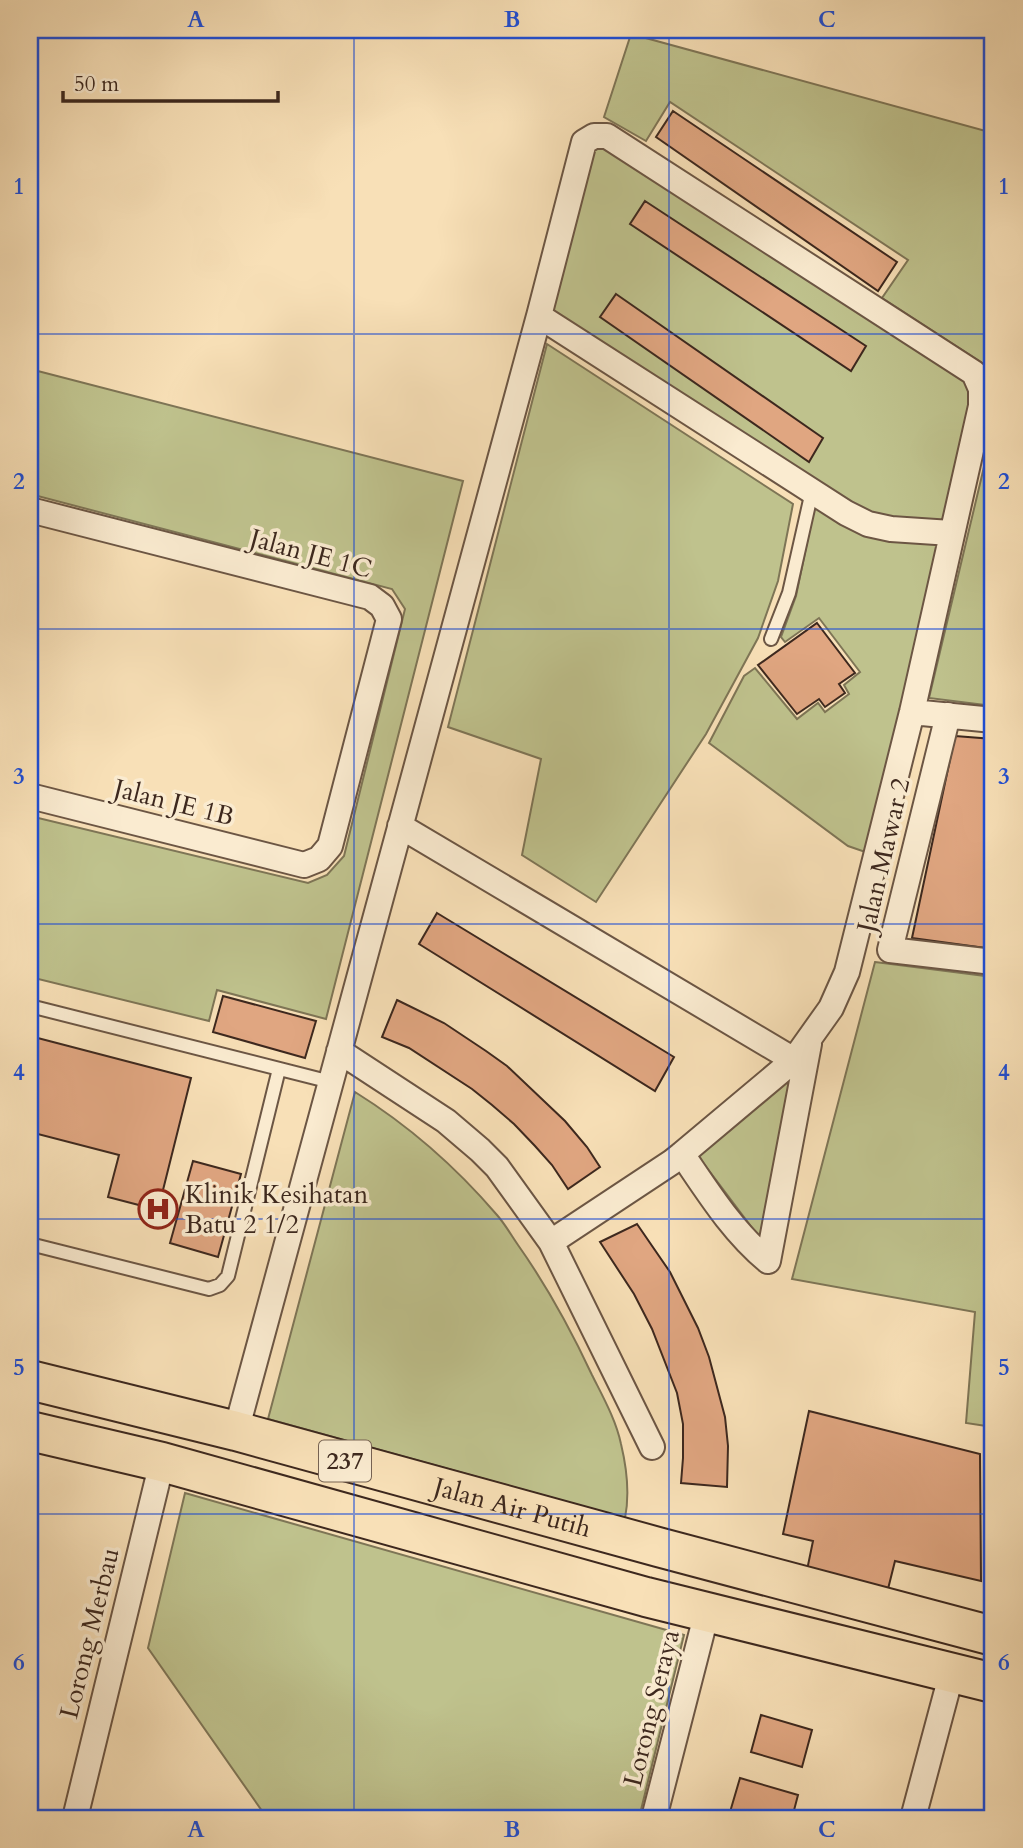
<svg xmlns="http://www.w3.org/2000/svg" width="1023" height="1848" font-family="Cardo,serif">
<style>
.green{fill:#bfc28d;stroke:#7e7556;stroke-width:2}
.building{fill:#e0a681;stroke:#3d281e;stroke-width:2}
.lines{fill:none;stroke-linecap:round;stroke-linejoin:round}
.lane-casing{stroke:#6c5644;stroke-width:16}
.street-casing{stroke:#6c5644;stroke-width:28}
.primary-casing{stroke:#3d281e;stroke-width:42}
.lane{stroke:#faebd0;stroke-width:12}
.street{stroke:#faebd0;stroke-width:24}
.primary{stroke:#f8e0b7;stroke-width:38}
.grid{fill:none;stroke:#1d4ed8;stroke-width:2;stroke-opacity:0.55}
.labels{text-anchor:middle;stroke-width:7;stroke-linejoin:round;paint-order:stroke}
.shield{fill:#faebd0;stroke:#766253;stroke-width:2}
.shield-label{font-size:24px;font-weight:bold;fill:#3d281e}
.street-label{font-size:26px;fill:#3d281e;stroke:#faebd0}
.poi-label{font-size:26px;fill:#3d281e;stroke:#faebd0;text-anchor:start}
.neatline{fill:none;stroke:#1d4ed8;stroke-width:2.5}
.grid-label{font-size:23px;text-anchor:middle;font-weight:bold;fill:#1d4ed8}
</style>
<rect width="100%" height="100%" fill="#f8e0b7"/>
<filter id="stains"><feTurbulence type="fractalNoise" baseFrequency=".00286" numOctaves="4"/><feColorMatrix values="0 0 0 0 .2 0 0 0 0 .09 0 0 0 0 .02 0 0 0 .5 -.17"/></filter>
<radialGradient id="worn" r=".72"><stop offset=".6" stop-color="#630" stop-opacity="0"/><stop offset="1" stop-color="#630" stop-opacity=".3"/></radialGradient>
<path class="green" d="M631 34 993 133V370L882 298 908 260 670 102 646 141 604 117Z
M608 145 968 377 974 392 944 526 868 516 549 311 590 149Z
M547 344 793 504 778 581 758 638 706 734 596 902 522 855 541 759 448 727Z
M30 369 463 481 326 1019 217 990 209 1021 30 977V816L308 883 327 875 344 856 405 609 392 589 30 494Z
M993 429V706L929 698Z
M815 504 943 540 871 854 848 846 709 743 744 676 755 668 797 719 818 703 825 712 849 694 844 685 860 672 819 618 785 642 781 637 796 596Z
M875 962 993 977V1427L966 1423 975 1312 792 1279Z
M792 1076 762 1241 698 1156Z
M355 1092C408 1125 456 1167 497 1215 505 1224 511 1235 518 1245 547 1286 571 1330 592 1375 603 1397 616 1420 621 1444 627 1469 630 1493 625 1518L268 1419Z
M185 1493 684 1635 639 1818H267L148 1648Z"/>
<path class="building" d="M673 111 897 262 878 291 656 137Z
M645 201 866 346 851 371 630 224Z
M616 294 823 438 809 462 600 317Z
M817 623 855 673 839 684 845 693 825 707 819 699 797 714 758 665Z
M955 736 993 739V949L912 938Z
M437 913 674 1057 655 1091 419 944Z
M223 996 316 1021 305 1058 213 1032Z
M397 1000 444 1023 486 1051 507 1066 565 1121 587 1147 600 1167 568 1189 552 1165 535 1146 514 1124 492 1105 472 1089 409 1048 382 1037Z
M30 1036 191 1078 158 1210 108 1197 119 1155 30 1132Z
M193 1161 241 1174 218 1257 170 1243Z
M637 1224 670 1272 698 1328 709 1357 725 1417 728 1446 727 1487 681 1483 683 1458V1424L677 1393 652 1329 634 1294 600 1242Z
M809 1411 980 1454 981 1581 895 1561 887 1593 806 1575 813 1541 783 1534Z
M761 1715 812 1730 802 1767 751 1752Z
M740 1778 798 1795 792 1818H751L730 1812Z"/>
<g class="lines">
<g class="lane-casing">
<path id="lane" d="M771 639 789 593 812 491
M30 1006 331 1082
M30 1244 209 1289 220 1285 228 1276 279 1069"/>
</g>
<g class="street-casing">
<path id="street" d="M30 510 370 597 382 606 389 619 330 846 319 859 304 865 30 796
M912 712 993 720
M948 715 890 950 993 962
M400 826 794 1060
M339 1051 446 1121 480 1150 497 1167 551 1242 652 1447
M682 1154C708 1192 732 1231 768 1261L809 1044
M551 1242 672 1162 682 1154 794 1060 831 1008 847 972 912 712 981 406V389L974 373 607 136H594L584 142 539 316 846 513 868 524 891 529 951 533
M236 1431 539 316
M75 1818 162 1462
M654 1818 707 1612
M913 1818 952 1672"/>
</g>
<g class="primary-casing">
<g id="primary">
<path id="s1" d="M30 1380 236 1431 658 1547 993 1636"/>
<path d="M30 1431 162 1462 646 1597 993 1683"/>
</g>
</g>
<use href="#lane" class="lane"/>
<use href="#street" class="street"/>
<use href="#primary" class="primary"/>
</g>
<path class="grid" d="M354 30V1818M669 30V1818M30 334H993M30 629H993M30 924H993M30 1219H993M30 1514H993"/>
<defs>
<g id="hospital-ring" transform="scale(2.0125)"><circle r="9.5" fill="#faebd0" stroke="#8f2418" stroke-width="1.5"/><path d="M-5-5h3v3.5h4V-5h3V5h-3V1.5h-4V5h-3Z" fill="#8f2418"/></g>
</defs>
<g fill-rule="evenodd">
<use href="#hospital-ring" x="158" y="1209"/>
</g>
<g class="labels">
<rect class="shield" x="319" y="1440.5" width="52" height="41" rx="5"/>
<g class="shield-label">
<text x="345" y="1469">237</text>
</g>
<g class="street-label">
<text transform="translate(311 553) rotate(15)" y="9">Jalan JE 1C</text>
<text transform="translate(174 802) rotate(14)" y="9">Jalan JE 1B</text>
<text transform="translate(883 855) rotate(-77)" y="9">Jalan Mawar 2</text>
<text dy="9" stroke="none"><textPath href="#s1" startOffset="499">Jalan Air Putih</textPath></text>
<text transform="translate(89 1633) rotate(-76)" y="9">Lorong Merbau</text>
<text transform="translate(651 1708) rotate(-76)" y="9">Lorong Seraya</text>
</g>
<g class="poi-label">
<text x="185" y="1203">Klinik Kesihatan<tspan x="185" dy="30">Batu 2 1/2</tspan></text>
</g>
</g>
<rect width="1023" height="1848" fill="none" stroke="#f8e0b7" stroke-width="77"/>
<path d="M63 91v10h215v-10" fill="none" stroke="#3d281e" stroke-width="3.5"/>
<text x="74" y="91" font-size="21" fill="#3d281e" stroke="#faebd0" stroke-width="5" paint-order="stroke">50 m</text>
<rect x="38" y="38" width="946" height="1772" class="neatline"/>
<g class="grid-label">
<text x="196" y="27">A</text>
<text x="512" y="27">B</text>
<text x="827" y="27">C</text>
<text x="19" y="194">1</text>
<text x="1004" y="194">1</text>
<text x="19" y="489">2</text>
<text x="1004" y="489">2</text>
<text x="19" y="784">3</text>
<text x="1004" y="784">3</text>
<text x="19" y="1080">4</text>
<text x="1004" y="1080">4</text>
<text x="19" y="1375">5</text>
<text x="1004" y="1375">5</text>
<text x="19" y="1670">6</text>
<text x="1004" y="1670">6</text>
<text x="196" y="1837">A</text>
<text x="512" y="1837">B</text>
<text x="827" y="1837">C</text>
</g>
<rect width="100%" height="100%" filter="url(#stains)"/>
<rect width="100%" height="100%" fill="url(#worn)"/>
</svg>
